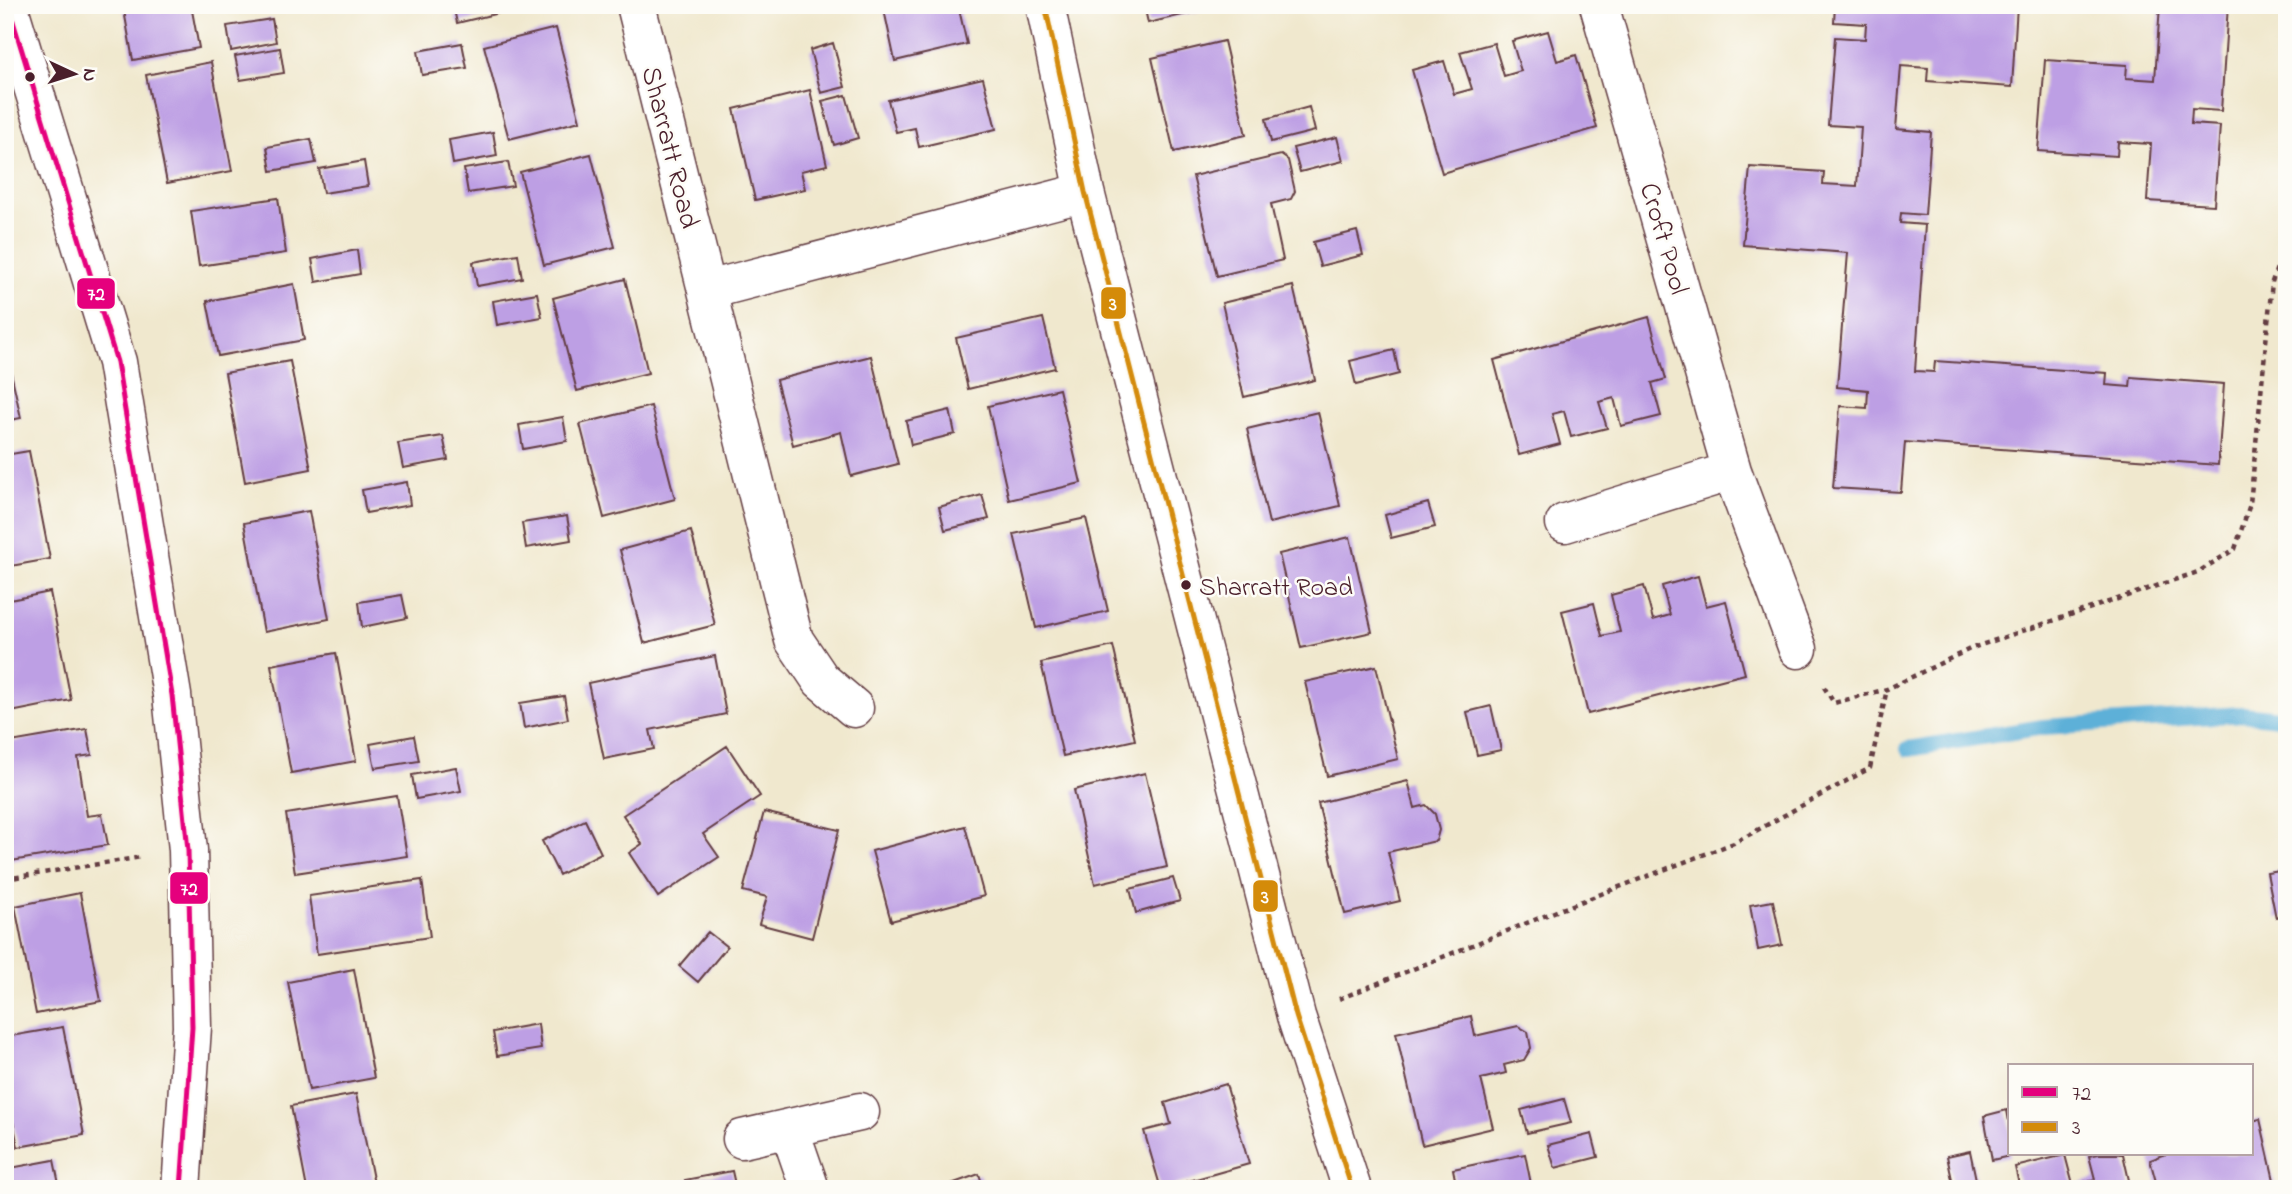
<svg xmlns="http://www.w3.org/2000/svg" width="2292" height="1194" font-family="'Indie Flower',sans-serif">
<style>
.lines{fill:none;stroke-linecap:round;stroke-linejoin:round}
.stream{stroke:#5db0d8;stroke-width:16}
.building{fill:#bd9fe4}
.street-casing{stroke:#633d43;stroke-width:41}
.path{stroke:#633d43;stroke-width:4.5;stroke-dasharray:5 5;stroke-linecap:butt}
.street{stroke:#fff;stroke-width:38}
.bus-1-casing{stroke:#fdfcf7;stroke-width:10}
.bus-2-casing{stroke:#fdfcf7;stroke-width:10}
.bus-1{stroke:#e5007d;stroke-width:5}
.bus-2{stroke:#d48b09;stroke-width:5}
.bus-dot{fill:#4a1f2b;stroke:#fdfcf7;stroke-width:2.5}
.labels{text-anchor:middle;stroke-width:5;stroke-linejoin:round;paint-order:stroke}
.bus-label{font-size:26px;fill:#4a1f2b;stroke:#fdfcf7;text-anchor:start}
.street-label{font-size:28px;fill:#4a1f2b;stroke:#fdfcf7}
.line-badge{stroke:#fdfcf7;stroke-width:2.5}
.badge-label{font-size:19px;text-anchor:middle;font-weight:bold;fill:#fff}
</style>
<rect width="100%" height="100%" fill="#fdfcf7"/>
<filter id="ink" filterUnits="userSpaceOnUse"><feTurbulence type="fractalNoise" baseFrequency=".0143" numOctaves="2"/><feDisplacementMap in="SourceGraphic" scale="14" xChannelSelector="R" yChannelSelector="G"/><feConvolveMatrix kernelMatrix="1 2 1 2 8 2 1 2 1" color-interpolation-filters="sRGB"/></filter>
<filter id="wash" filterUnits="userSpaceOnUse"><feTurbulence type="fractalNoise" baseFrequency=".00686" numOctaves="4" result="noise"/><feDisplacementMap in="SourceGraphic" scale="28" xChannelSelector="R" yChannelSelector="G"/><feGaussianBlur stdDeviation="1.57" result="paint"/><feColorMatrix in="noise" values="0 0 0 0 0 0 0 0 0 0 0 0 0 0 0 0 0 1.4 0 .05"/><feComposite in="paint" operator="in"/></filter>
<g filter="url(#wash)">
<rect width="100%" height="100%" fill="#f0e8ce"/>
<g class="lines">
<path class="stream" d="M1908 749 2043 727 2243 714 2287 719"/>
</g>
<g id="blocks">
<path class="building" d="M123 5H191L199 48 133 60Z
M453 5H528L529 6 457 23Z
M883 5H958L967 44 895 61Z
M1144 5H1221V6L1148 23Z
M1835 5H2017L2012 87 1927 81 1928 68 1901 66 1896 129 1931 132 1925 215 1901 213 1900 223 1925 225 1915 371 1934 372 1935 361 2107 373 2106 385 2130 387 2131 377 2224 384 2218 465 1905 442 1901 492 1833 488 1840 406 1867 408 1868 390 1837 387 1848 253 1743 245 1750 167 1824 172 1823 184 1857 186 1861 127 1828 125 1835 37 1865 39 1866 24 1834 22Z
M2160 5H2228L2221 111 2192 109 2191 124 2220 126 2214 205 2147 201 2151 144 2118 142 2117 156 2038 151 2045 60 2127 65 2126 78 2155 80Z
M272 19 276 42 231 51 227 26Z
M556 28 580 121 509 139 484 46Z
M1548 31 1557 61 1576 55 1597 128 1442 173 1412 70 1444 61 1454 94 1472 89 1460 52 1494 43 1504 76 1521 71 1512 41Z
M1224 41 1246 135 1174 152 1152 58Z
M462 43 467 68 422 75 418 51Z
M833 43 845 87 821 93 810 50Z
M280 48 284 73 240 80 235 56Z
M211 62 232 171 167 183 146 75Z
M983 78 996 129 919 147 915 128 896 132 888 100Z
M810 90 827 165 801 171 805 189 755 200 734 109Z
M846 95 858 138 834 145 822 101Z
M1309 107 1315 131 1271 142 1266 119Z
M493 132 497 156 453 164 449 140Z
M1337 137 1343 161 1300 172 1293 148Z
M311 139 316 163 271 171 267 147Z
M591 154 615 247 544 265 520 172Z
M1281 155 1288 160 1295 191 1291 199 1271 204 1283 260 1217 276 1193 176Z
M364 161 368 186 323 193 319 169Z
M508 162 513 186 468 193 464 169Z
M278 198 286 253 199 266 191 211Z
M1357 231 1363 255 1320 266 1313 242Z
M357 250 360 274 316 282 312 259Z
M518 254 522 278 477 286 473 262Z
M625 279 648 373 577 391 553 298Z
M294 284 304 340 218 356 207 301Z
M1293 286 1315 380 1244 397 1222 303Z
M537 293 542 317 497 325 493 301Z
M1649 317 1666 379 1652 383 1661 416 1621 426 1614 398 1599 402 1607 428 1571 437 1564 411 1552 414 1560 444 1519 455 1494 360Z
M1043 318 1055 368 968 389 956 338Z
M5 345 21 418 5 421Z
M1394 350 1399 374 1356 385 1350 361Z
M871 356 898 464 851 476 841 432 793 445 776 380Z
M290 361 311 469 245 482 225 373Z
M1059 389 1081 483 1009 500 988 406Z
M651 406 675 499 604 518 580 424Z
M950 410 955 434 911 445 906 421Z
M1318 412 1340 506 1269 523 1247 429Z
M563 417 567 441 523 449 519 425Z
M443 436 448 460 403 468 398 443Z
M29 451 50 559 5 567V455Z
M407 482 410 505 366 513 362 490Z
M982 495 989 519 945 530 939 507Z
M1428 503 1435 527 1391 538 1385 515Z
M309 511 329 619 264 632 244 523Z
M567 516 571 540 526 548 522 523Z
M1086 518 1108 611 1036 628 1014 534Z
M691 531 715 625 644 643 620 550Z
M1350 537 1372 632 1301 648 1279 554Z
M1698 576 1706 606 1726 601 1745 674 1588 714 1562 611 1594 603 1602 636 1620 632 1611 595 1644 586 1653 620 1670 615 1662 586Z
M50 592 71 700 6 713 5 601Z
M402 595 407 618 362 627 359 602Z
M1113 646 1135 740 1063 756 1041 663Z
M336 653 356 761 291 773 271 665Z
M715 656 726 714 650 730 654 749 604 759 588 683Z
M1376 666 1398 759 1327 776 1305 682Z
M564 696 568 719 524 728 520 703Z
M1491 706 1501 750 1477 755 1467 712Z
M87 729 92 755 78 757 87 816 102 814 108 845 5 862V743Z
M414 736 419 761 375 768 370 744Z
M727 746 760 796 703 834 719 857 658 897 629 853 642 844 623 815Z
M456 767 461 791 416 799 412 775Z
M1145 773 1167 867 1095 884 1074 790Z
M1408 781 1415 808 1426 805 1435 814 1439 830 1436 841 1388 852 1400 901 1345 914 1318 803Z
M397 796 407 856 295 873 286 814Z
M764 812 839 830 812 938 759 924 767 897 743 891Z
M585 820 601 853 559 875 542 841Z
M965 826 984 896 891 921 872 851Z
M2287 870V916L2276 918 2267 873Z
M1173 878 1180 901 1136 913 1130 889Z
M422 880 430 937 317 954 309 896Z
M80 893 101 1001 36 1014 15 906Z
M1773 901 1782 945 1758 950 1750 905Z
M708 932 727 947 698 982 679 966Z
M354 969 374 1078 309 1090 288 982Z
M1471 1016 1475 1036 1518 1026 1528 1032 1531 1048 1524 1060 1504 1065 1506 1073 1481 1079 1493 1128 1422 1145 1396 1033Z
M538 1024 541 1049 497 1056 493 1032Z
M63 1027 84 1135 18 1147 5 1080V1037Z
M1226 1084 1249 1164 1161 1189 1144 1131 1171 1124 1165 1103Z
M356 1094 375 1189H307L291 1106Z
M1564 1099 1571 1123 1527 1133 1521 1110Z
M2007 1110 2010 1127V1156L1992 1160 1984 1116Z
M2260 1119 2276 1189H2158L2150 1160 2166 1154H2252V1121Z
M1592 1134 1598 1157 1555 1168 1548 1145Z
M1970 1151 1978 1189H1954L1947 1156Z
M1525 1154 1532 1189H1457L1453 1169Z
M2099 1154H2123L2131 1189H2020L2015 1167 2065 1155 2073 1185 2095 1179 2089 1156Z
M54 1160 60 1189H5V1169Z
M732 1171 736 1189H687L685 1180Z
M979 1174 984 1189H940V1188Z"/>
</g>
</g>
<g filter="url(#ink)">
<use href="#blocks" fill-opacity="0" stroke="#633d43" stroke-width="2"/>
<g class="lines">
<g class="street-casing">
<path id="street" d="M8 5 117 362 172 695 188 850 192 1027 181 1189
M636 5 794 640 821 680 854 708
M1045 5 1085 192 1296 1016 1352 1189
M1599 5 1732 471 1798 649
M708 290 1085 192
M1565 523 1732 471
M789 1128 810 1189
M742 1139 860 1112"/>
</g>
<path class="path" d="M1824 687 1834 703 1887 689 1972 648 2198 572 2235 549 2250 504 2272 282 2287 238
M5 879 142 857
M1339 999 1554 912 1734 843 1870 768 1887 689"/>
<use href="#street" class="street"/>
<g class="bus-1-casing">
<path id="bus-1" d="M8 5 117 362 172 695 188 850 192 1027 181 1189"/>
</g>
<g class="bus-2-casing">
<path id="bus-2" d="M1045 5 1085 192 1296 1016 1352 1189"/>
</g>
<use href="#bus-1" class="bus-1"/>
<use href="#bus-2" class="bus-2"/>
</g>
</g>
<g class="bus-dot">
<circle cx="30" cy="77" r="6"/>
<circle cx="1186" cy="585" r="6"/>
</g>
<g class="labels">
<g class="bus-label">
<text x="1199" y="595">Sharratt Road</text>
</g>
<g class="street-label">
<text transform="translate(672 147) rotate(76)" y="10">Sharratt Road</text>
<text transform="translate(1666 238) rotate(74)" y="10">Croft Pool</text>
</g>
</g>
<g class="line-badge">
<rect x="76" y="277" width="40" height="33" rx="7" fill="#e5007d"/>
<rect x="1100" y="286" width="27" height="34" rx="7" fill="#d48b09"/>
<rect x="169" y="871" width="40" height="34" rx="7" fill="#e5007d"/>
<rect x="1252" y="879" width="27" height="34" rx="7" fill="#d48b09"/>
</g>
<g class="badge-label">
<text x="96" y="300">72</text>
<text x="1113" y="310">3</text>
<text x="189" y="895">72</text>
<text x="1265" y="903">3</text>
</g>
<rect width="2292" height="1194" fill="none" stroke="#fdfcf7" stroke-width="28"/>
<rect x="2008" y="1064" width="245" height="91" fill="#fdfcf7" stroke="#b5a4a5" stroke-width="2"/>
<rect x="2022" y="1087" width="35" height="10" fill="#e5007d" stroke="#b5a4a5" stroke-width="2"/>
<text x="2072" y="1100" font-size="21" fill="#4a1f2b">72</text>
<rect x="2022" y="1122" width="35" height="10" fill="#d48b09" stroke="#b5a4a5" stroke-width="2"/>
<text x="2072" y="1134" font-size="21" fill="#4a1f2b">3</text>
<g transform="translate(74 74) rotate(94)" stroke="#fdfcf7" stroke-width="5" paint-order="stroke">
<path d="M0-5L12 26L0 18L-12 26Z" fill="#4a1f2b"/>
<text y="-10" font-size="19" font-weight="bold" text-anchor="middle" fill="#4a1f2b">N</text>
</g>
</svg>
